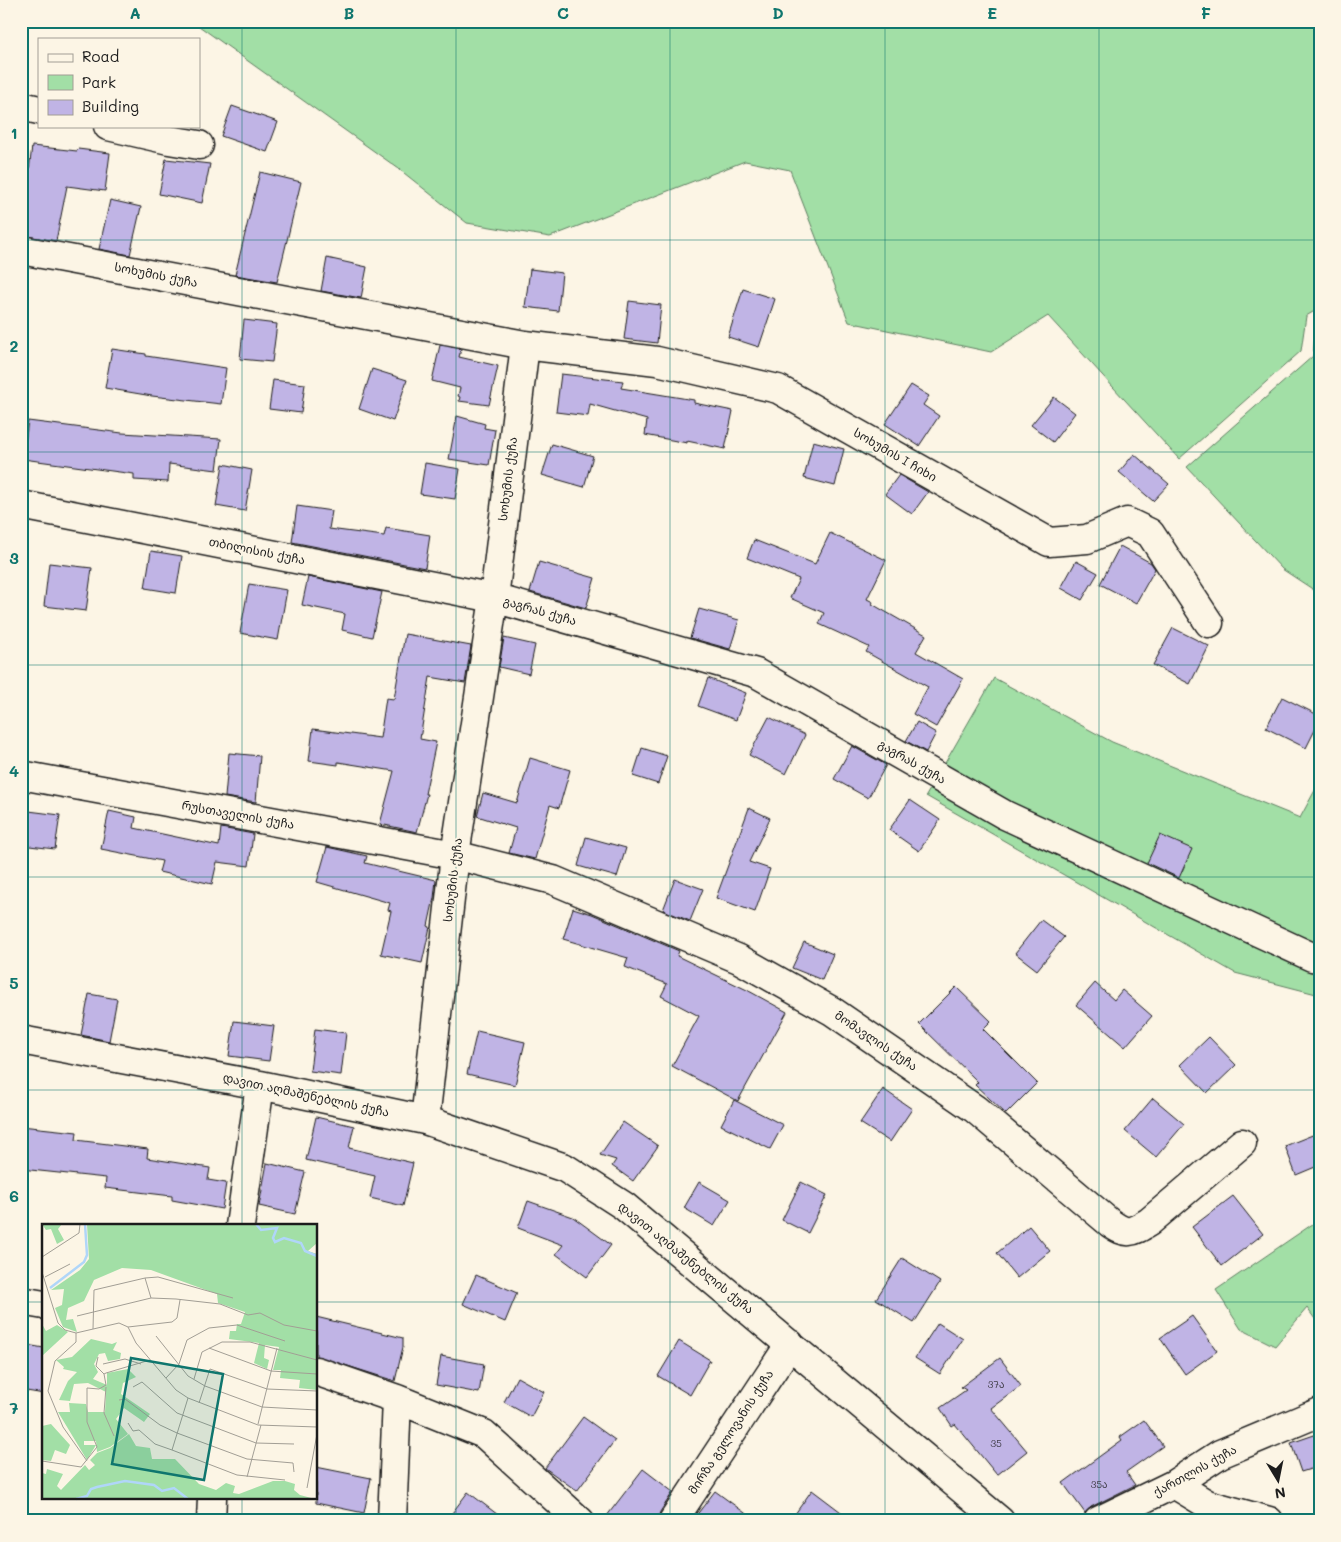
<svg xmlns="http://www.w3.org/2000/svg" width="1341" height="1542" font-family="Mali,'Noto Sans Georgian',sans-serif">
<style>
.green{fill:#a2dfa6;stroke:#5f7e61}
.building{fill:#c0b4e5;stroke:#1c1c1c}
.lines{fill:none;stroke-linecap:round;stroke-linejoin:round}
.minor-casing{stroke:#1c1c1c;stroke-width:31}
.minor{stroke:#fcf5e5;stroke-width:28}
.grid{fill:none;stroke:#0f766e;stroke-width:1;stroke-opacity:0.55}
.labels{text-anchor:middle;stroke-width:4;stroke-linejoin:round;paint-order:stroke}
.number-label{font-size:10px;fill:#45424e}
.street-label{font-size:12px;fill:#1c1c1c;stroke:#fcf5e5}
.inset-river{fill:none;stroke:#b0d6f9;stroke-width:2.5}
.inset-road{fill:none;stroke:#a29e95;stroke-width:1}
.view{fill:#0f766e;fill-opacity:0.15;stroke:#0f766e;stroke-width:2.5}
.inset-edge{fill:none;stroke:#1c1c1c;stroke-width:2.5}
.neatline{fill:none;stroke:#0f766e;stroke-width:2}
.grid-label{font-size:16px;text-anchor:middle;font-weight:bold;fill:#0f766e}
</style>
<rect width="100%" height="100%" fill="#fcf5e5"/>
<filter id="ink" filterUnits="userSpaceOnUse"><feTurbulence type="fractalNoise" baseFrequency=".02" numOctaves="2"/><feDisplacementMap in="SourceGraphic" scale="10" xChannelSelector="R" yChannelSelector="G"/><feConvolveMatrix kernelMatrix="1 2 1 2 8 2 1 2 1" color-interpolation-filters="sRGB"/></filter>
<g filter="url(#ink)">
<path class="green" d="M192 21H1320V308L1306 316 1301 351 1179 459 1048 316 991 352 849 322 790 170 745 161 550 237 467 223 399 169Z
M1320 322V594L1282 569 1187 467 1313 356 1316 324Z
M994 678 1112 742 1300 818 1320 781V995L1235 973 926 796Z
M1320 1219V1326L1307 1308 1275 1346 1241 1329 1216 1290Z"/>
<path class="building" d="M232 106 278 122 267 152 221 136Z
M32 146 77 151 78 149 110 153 105 191 67 186 56 241 21 235V204L25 205Z
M166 159 210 164 202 203 159 194Z
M260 172 301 182 277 282 235 275Z
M110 200 141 207 130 255 99 249Z
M327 258 367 267 361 298 321 291Z
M530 269 562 273 558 311 525 307Z
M743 289 775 299 759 347 728 337Z
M629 301 661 305 657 343 624 339Z
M244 320 277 324 272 362 240 359Z
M440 345 461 349 459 357 498 366 489 405 459 401 460 397 458 396 460 388 432 381Z
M112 349 146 354V356L226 368 221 404 152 396 105 388Z
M372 369 407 380 393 421 359 409Z
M561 374 623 381 621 388 694 400V403L733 411 725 449 687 441V443L645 435 647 420 590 404 588 416 556 412Z
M273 380 305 384 301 413 269 409Z
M911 385 929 396 923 405 939 416 919 446 885 424Z
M1054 397 1075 413 1053 442 1031 425Z
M457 416 485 424 484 428 495 430 489 465 449 459Z
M28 421 122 433 221 439 217 470 169 464 168 482 134 480V474L23 459Z
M813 441 844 449 835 486 804 478Z
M552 444 593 456 584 487 542 475Z
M1134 454 1169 484 1153 501 1119 472Z
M425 463 460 469 455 499 420 494Z
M223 464 252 470 245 511 216 506Z
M899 475 928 492 912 514 885 494Z
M297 506 332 511 329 529 384 536 386 528 430 535 425 568 292 542Z
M830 533 886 560 867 599 873 602 872 604 926 635 916 652 963 679 936 727 913 714 928 687 866 652 869 647 819 624 824 613 790 598 799 579 747 558 754 540 815 564Z
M1120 546 1151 563 1155 569 1136 603 1100 584Z
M151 551 182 556 176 593 145 588Z
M1076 561 1098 573 1082 600 1061 588Z
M539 562 595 578 586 608 530 592Z
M49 563 92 568 86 611 44 606Z
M308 577 382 592 372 637 342 630 345 614 302 605Z
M249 584 287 590 278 640 240 633Z
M699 609 739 620 730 649 690 638Z
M1173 628 1209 646 1190 684 1153 665Z
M405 634 471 646 465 683 430 677 420 739 436 742 425 794H427L417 832 380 824 394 771 338 762V765L309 761 313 729 380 738 386 698 394 699Z
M504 638 535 645 529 674 499 667Z
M708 678 746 693 736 720 698 706Z
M1282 697 1320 716V720L1306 748 1266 728Z
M769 717 805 735 786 774 749 755Z
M917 722 936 733 926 752 906 741Z
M852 746 886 765 868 798 834 779Z
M642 748 667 756 658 784 633 776Z
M229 753 260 756 256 802 225 797Z
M530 758 570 770 559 808 550 805 535 859 509 853 516 828 477 816 483 793 517 803Z
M910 800 940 820 919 851 889 830Z
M749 808 770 818 749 862 770 869 755 912 716 898Z
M21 810 60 815 55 849 21 845Z
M109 811 136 817 134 828 219 846 221 828 253 834 249 866 217 862 212 884 159 872 162 861 101 849Z
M1160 835 1192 849 1179 878 1147 863Z
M586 837 626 848 617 877 578 866Z
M327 847 367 856 365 863 436 880 434 898 428 926 430 927 422 963 381 954 391 911 388 910 390 903 317 882Z
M675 879 703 889 690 921 663 910Z
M573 908 592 914 679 951 677 956 747 990 787 1012 738 1101 672 1066 699 1016 661 996 667 984 625 967 628 958 563 939Z
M1041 920 1064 937 1037 970 1015 953Z
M804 942 833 954 822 980 792 968Z
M1095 983 1114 1000 1122 990 1152 1016 1125 1047 1076 1005Z
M956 987 991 1021 983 1029 1037 1083 1006 1114 975 1085 978 1082 919 1024Z
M89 994 117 999 109 1041 81 1035Z
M234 1021 274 1026 269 1061 229 1056Z
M315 1029 346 1033 341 1075 310 1071Z
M477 1031 525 1042 515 1085 467 1074Z
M1209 1037 1236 1065 1207 1093 1180 1065Z
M883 1089 912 1109 890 1142 860 1123Z
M1153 1098 1184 1124 1156 1157 1125 1131Z
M734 1100 783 1125 770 1149 721 1125Z
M316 1117 354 1126 349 1148 413 1163 403 1206 370 1198 375 1176 306 1160Z
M623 1122 658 1146 633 1181 612 1166 616 1160 600 1155Z
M21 1126 77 1132 76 1140 148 1149 147 1158 210 1168 208 1180 226 1183 222 1209 172 1200V1196L105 1188 106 1178 21 1169Z
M1320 1132V1165L1296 1175 1285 1146Z
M267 1163 305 1172 295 1214 259 1206Z
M699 1182 730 1200 714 1226 684 1208Z
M801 1182 827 1195 808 1233 782 1220Z
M1233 1196 1263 1234 1222 1266 1192 1227Z
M528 1201 573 1217 611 1245 587 1277 556 1254 563 1245 518 1228Z
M1029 1226 1050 1251 1017 1278 997 1253Z
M902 1258 940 1282 914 1323 876 1299Z
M476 1275 517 1293 505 1322 463 1304Z
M1192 1316 1217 1351 1185 1374 1160 1338Z
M316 1317 403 1338V1347L395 1381 316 1356Z
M938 1323 963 1339 940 1374 915 1358Z
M679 1341 710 1360 690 1395 658 1376Z
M21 1344 44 1348V1394L21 1390Z
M441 1356 484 1364 479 1393 436 1385Z
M1000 1358 1021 1386 991 1408 1027 1451 997 1475 955 1424 952 1426 940 1408 966 1390 961 1387Z
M517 1377 544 1392 531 1417 504 1402Z
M583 1417 615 1440 577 1491 545 1468Z
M1144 1420 1163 1446 1126 1472 1135 1485 1091 1507 1085 1513 1063 1483 1122 1440 1120 1437Z
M1320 1433V1466L1301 1472 1291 1443Z
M316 1467 371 1478 364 1513 316 1503Z
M643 1469 673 1492 660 1512 657 1521H603Z
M812 1490 853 1521H790Z
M715 1491 756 1521H692Z
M468 1492 506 1521H446Z"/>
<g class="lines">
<g class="minor-casing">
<path id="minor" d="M21 106 39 110
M108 126 169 140 199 145
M21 250 525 345 494 598 455 855 425 1120
M525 345 657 361 778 389 1049 542 1087 539 1127 522 1150 533 1209 623
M21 505 494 598 756 673 1005 815 1312 957 1320 958
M21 775 455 855 553 880 739 959 832 1011 975 1109 1110 1223C1127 1235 1131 1233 1149 1222L1242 1143
M21 1040 260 1085 425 1120 565 1168 624 1206 1000 1521
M240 1226 260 1085
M21 1301 44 1305
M316 1371 397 1399 484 1434 580 1521
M1174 1484 1207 1504 1269 1521
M211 1521 212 1498
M392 1521 397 1399
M673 1521 790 1344
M1098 1521 1174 1484 1220 1454 1320 1412"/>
</g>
<use href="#minor" class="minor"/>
</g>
</g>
<path class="grid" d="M242 21V1226M456 21V1521M670 21V1521M885 21V1521M1099 21V1521M21 240H1320M21 452H1320M21 665H1320M21 877H1320M21 1090H1320M21 1302H44M316 1302H1320M242 1498V1521"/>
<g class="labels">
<g class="number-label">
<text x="996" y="1388">37ა</text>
<text x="996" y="1447">35</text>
<text x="1099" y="1488">35ა</text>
</g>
<g class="street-label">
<text transform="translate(156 275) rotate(11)" y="4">სოხუმის ქუჩა</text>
<text transform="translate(895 455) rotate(30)" y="4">სოხუმის I ჩიხი</text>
<text transform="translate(508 479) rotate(-83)" y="4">სოხუმის ქუჩა</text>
<text transform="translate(257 551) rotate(11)" y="4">თბილისის ქუჩა</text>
<text transform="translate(540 611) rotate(16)" y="4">გაგრას ქუჩა</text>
<text transform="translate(912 762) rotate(30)" y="4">გაგრას ქუჩა</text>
<text transform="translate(238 815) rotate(10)" y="4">რუსთაველის ქუჩა</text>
<text transform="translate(453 880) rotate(-83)" y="4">სოხუმის ქუჩა</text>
<text transform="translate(876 1041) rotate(34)" y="4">მომავლის ქუჩა</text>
<text transform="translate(306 1095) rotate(12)" y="4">დავით აღმაშენებლის ქუჩა</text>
<text transform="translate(686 1258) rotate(39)" y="4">დავით აღმაშენებლის ქუჩა</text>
<text transform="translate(731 1432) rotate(-57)" y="4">მირზა გელოვანის ქუჩა</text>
<text transform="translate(1195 1471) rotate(-29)" y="4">ქართლის ქუჩა</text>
</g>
</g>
<g transform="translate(42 1224)">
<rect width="275" height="275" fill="#fcf5e5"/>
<path d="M20 0 16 5 22 16 15 20 9 5 4 6 0 0ZM45 0H275V19L266 27 275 30V166L257 164 258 156 238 154 239 146H231L237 123 223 121 222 134 227 136 225 145 212 139 217 119 187 115 188 107H194L195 100H199L203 88 176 79 175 70 109 46 80 44 52 56 42 77 26 84 24 96 31 95 35 108 21 103 13 84 20 81 22 65 9 66 38 46 47 35ZM0 100 4 107 15 101 26 108 0 132ZM49 115 70 120 75 118 71 126 79 129 78 135 66 137 63 129 57 130 52 140 56 148 51 155 65 161V149L86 145 94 153 81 159 79 170 108 190 102 198 82 184 74 195 86 210 68 223 55 228 54 217H42V221H54L45 236 16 188H28L27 179 44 180 46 188H63L64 168 46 159 32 160 28 177 17 176 26 157 35 148 21 145 22 143 14 136 30 133ZM9 200 28 221 24 230 13 226 9 237 0 236V202ZM87 210 94 222 108 224 110 235H133L157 260 174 266 184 259 193 262 191 269 197 270 231 257H243L253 260 252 266 258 271 273 275H0V249L4 250 5 245 21 250 15 262 19 266 43 241 47 246 53 241 48 236 55 229 68 224Z" fill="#a2dfa6"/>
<path class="inset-river" d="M214 0 219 6 235 4 231 14 233 18 242 14 259 19 263 27 275 32M8 64 42 38 45 31 43 0M34 275 45 272 49 265 55 263 83 257 112 261 120 267 132 264 146 275"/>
<path class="inset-road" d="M0 33 37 9 38 0M0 48 16 99 23 106 34 109 77 99 86 103 94 119 134 166 146 174 216 201 275 203M3 53 28 40M103 54 116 53 191 74M35 92 109 74 134 75 178 80 206 91 218 89 242 101 275 107M86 103 130 98 135 94 138 76M51 105 52 66 103 54 109 74M34 109V118L13 137 6 167 21 203 45 237M114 112 146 152 163 162 220 183 275 186M167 124 229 147 275 150M56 133 54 142 62 150M61 140 83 135 99 140M124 154 137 140 145 116 167 104 195 101 243 117M152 155 160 128 180 118H208L275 136M64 163 62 189 72 212M91 163 100 158 135 189 214 219 252 220M146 174 130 226 195 251 243 256M77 176 83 175 118 201 135 209 205 235 251 239 252 248M157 179 168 145 225 165 275 167M86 199 91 207 97 206 113 220 130 226M216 200 235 124M0 237 39 243 55 223 45 198V164L57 165 64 161 62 150 64 149 108 136M205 253 219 201M265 264 275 210"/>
<path class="view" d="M89 134 181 150 162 256 70 240Z"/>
<rect width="275" height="275" class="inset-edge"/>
</g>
<rect width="1341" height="1542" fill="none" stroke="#fcf5e5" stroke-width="55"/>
<rect x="38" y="38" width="162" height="90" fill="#fcf5e5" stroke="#a29e95"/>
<rect x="48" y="54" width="25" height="8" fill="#fcf5e5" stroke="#a29e95"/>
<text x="82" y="62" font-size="15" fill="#1c1c1c">Road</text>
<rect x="48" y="75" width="25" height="15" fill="#a2dfa6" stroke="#a29e95"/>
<text x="82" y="88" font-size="15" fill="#1c1c1c">Park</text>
<rect x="48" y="100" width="25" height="15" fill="#c0b4e5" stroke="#a29e95"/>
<text x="82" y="112" font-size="15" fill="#1c1c1c">Building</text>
<g transform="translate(1278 1480) rotate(170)" stroke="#fcf5e5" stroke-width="4" paint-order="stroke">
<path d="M0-4L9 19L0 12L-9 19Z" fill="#1c1c1c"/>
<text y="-8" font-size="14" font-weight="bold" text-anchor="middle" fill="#1c1c1c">N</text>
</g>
<rect x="28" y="28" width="1286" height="1486" class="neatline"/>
<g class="grid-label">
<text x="135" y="19">A</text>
<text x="349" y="19">B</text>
<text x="563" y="19">C</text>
<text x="778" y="19">D</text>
<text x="992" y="19">E</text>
<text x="1206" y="19">F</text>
<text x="14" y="139">1</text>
<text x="14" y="352">2</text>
<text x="14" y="564">3</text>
<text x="14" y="777">4</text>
<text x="14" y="989">5</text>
<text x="14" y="1202">6</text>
<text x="14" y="1414">7</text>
</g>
</svg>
